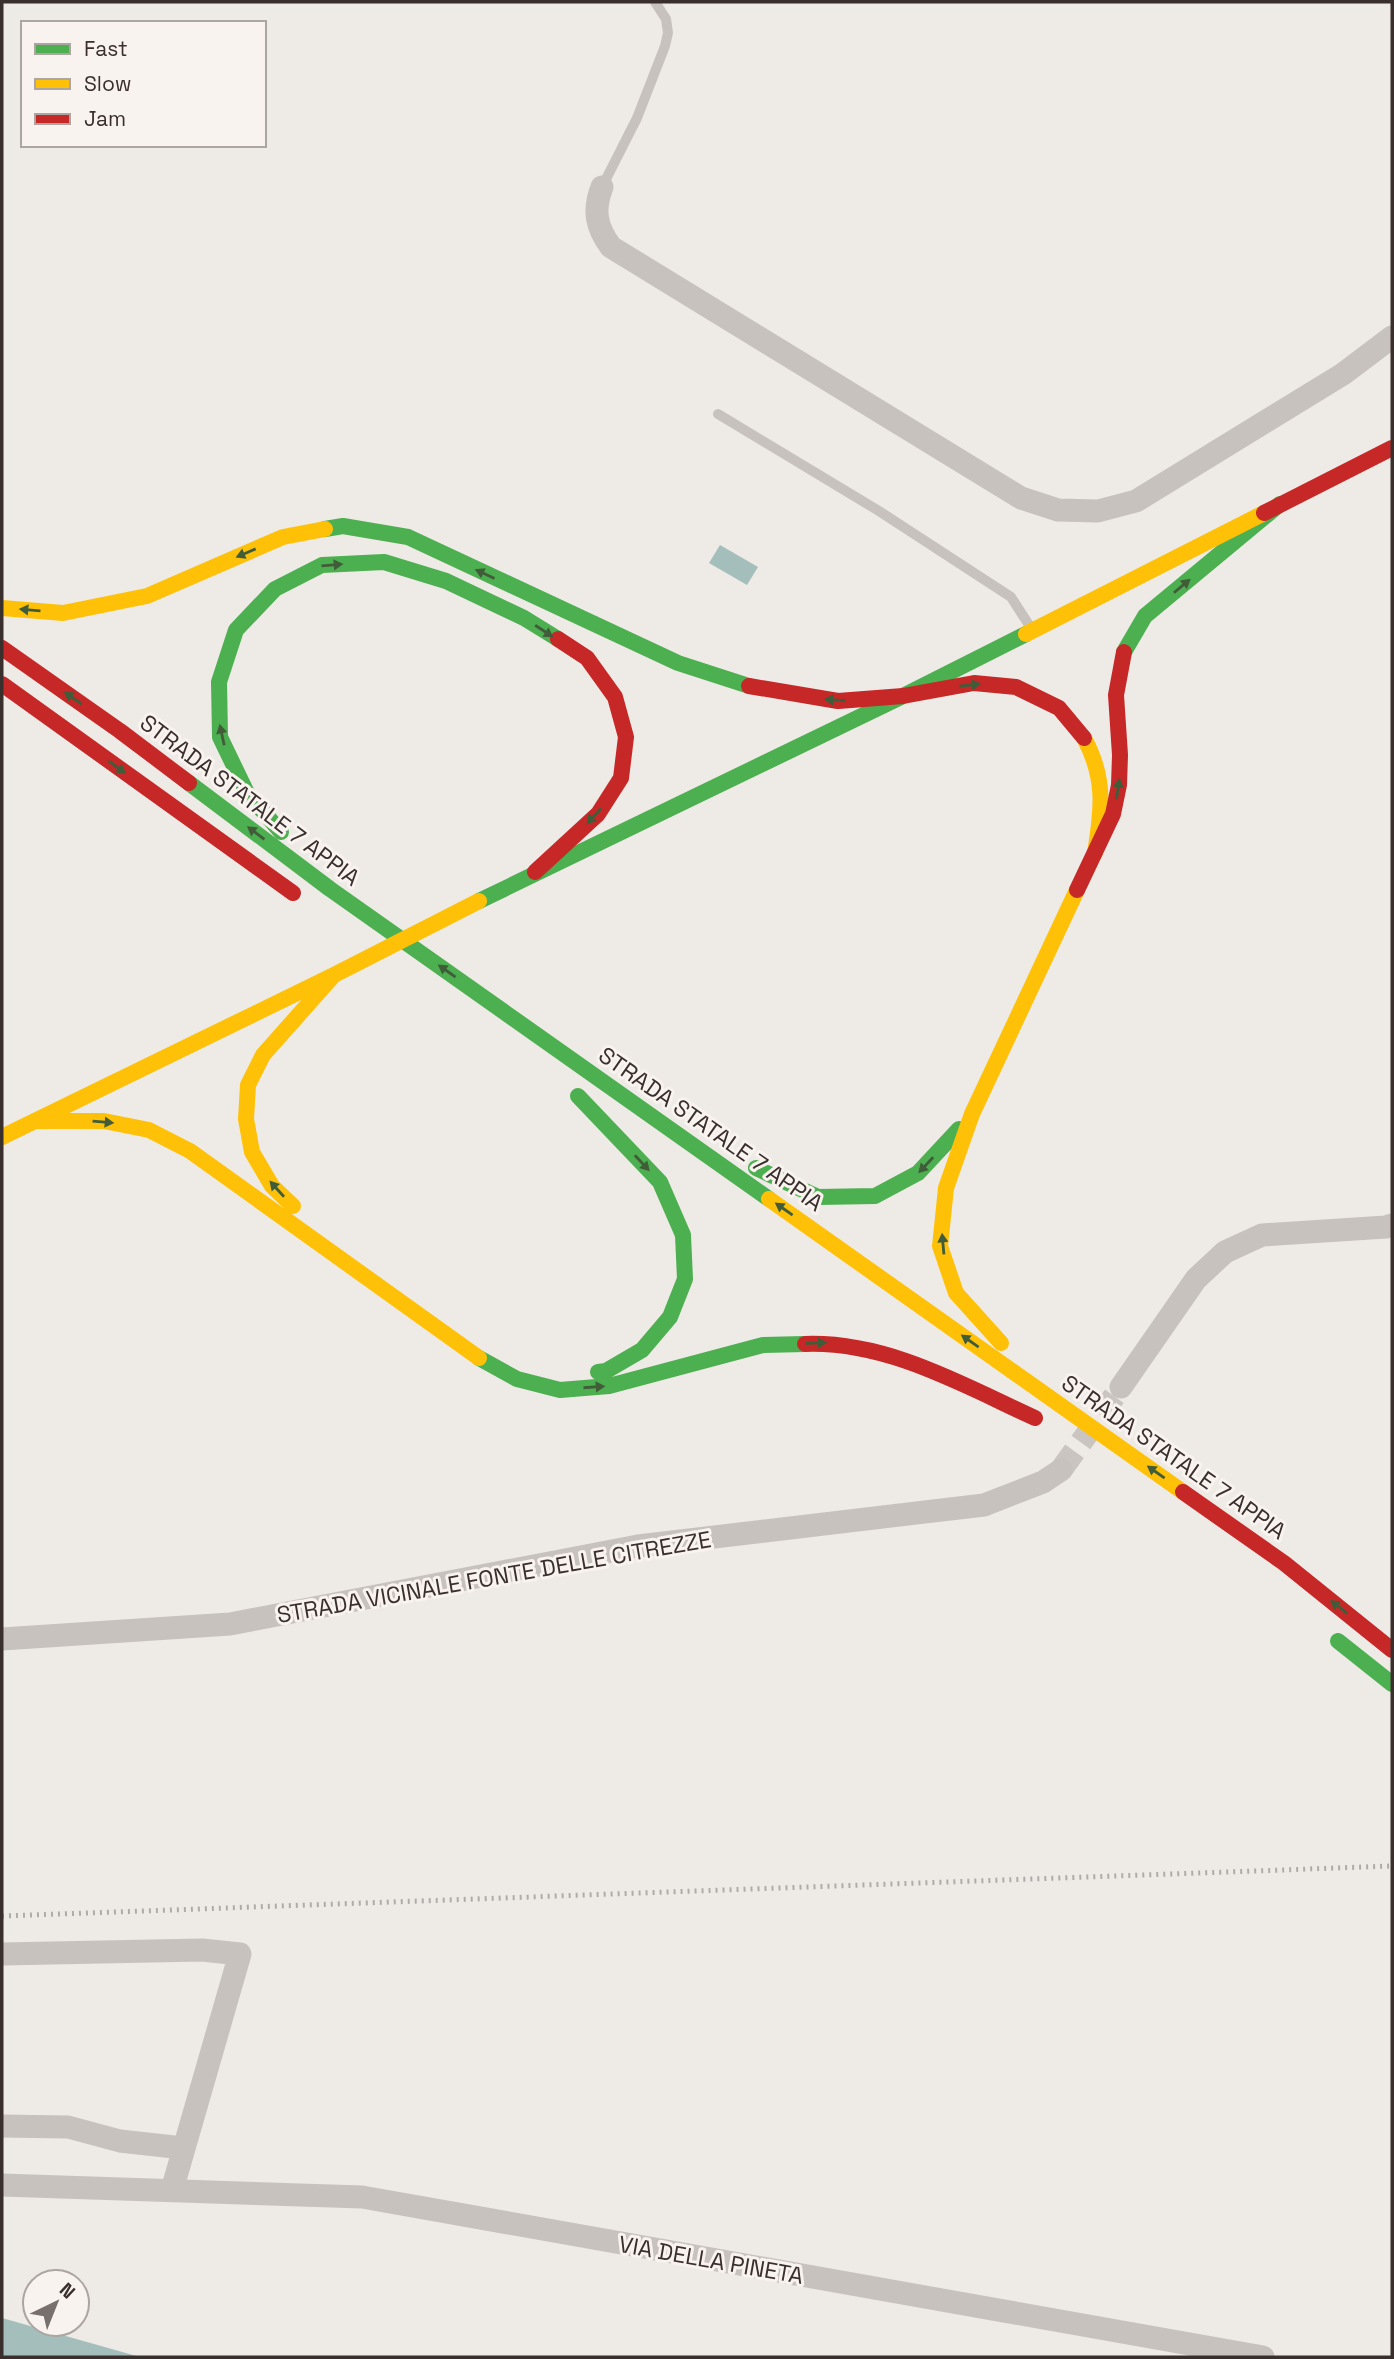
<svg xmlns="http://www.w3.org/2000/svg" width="1394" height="2359" font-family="'Space Grotesk',sans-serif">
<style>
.water{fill:#a4bfbb}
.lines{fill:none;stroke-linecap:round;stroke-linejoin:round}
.street-tunnel{stroke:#cac5c1;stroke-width:23;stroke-dasharray:23 11;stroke-linecap:butt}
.lane{stroke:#c8c2be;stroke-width:10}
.street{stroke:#c8c2be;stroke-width:23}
.fast{stroke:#4caf50;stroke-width:16}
.slow{stroke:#ffc107;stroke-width:16}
.jam{stroke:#c62828;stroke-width:16}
.rail{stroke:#afaba9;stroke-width:5;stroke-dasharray:2 5;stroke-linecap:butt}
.oneway{fill:#405c39}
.labels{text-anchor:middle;stroke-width:6;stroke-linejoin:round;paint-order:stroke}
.street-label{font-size:23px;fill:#392f2c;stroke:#f9f3ef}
</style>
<rect width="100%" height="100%" fill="#eeeae6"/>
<path class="water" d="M720 545 758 567 747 585 709 563Z
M2 2318 140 2357H2Z"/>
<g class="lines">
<path class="street-tunnel" d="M1061 1470 1121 1387"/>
<path class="lane" d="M602 187 637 118 665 46 668 33 666 19 655 2
M718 414 879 511 1011 597 1029 625"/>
<path class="street" d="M602 187C593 210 596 227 611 247L1021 498 1058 510 1098 511 1136 501 1343 374 1392 337
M1121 1387 1196 1279 1225 1252 1262 1235 1386 1227 1392 1225
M2 1639 230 1624 638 1546 984 1505 1043 1482 1061 1470
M2 1954 202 1950 240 1954 172 2190
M2 2126 68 2127 120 2141 183 2148
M2 2185 362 2197 1263 2357"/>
<path class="fast" d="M325 529 343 526 408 537 678 663 749 686
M1124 652 1145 616 1280 504
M189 783 330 889 769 1199
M281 832 247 793 220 737 219 682 236 630 275 589 322 565 384 562 446 581 524 618 558 639
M479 901 903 696 1026 634
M578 1096 660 1182 683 1235 685 1279 670 1317 642 1350 606 1371 598 1372
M756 1168 818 1197 875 1196 918 1173 959 1129
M479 1358 517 1379 560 1390 609 1386 763 1345 805 1344
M1338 1641 1392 1684"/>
<path class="slow" d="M2 608 63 613 147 596 283 537 325 529
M1026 634 1264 513
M1084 738C1106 778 1102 810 1095 853
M35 1121H104L149 1130 190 1151 479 1358
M2 1137 334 975 479 901
M769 1199 1183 1492
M293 1206 272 1186 252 1152 246 1119 248 1085 263 1055 334 975
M1001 1343 956 1293 940 1246 946 1188 972 1114 1077 890"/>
<path class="jam" d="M1264 513 1392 448
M2 648 120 731 189 783
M2 684 293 893
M749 686 838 701 903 696 974 683 1016 687 1059 708 1084 738
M535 872 598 814 621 778 626 737 615 697 587 658 558 639
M1077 890 1113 814 1119 785 1120 755 1116 695 1124 652
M805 1344C887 1341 963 1385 1035 1418
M1183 1492 1284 1563 1392 1650"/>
<path class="rail" d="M2 1916 1392 1866"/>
</g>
<defs><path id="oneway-solid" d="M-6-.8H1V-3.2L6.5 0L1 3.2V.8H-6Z" transform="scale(1.75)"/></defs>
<g class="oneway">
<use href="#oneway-solid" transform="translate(246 553) rotate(157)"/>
<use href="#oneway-solid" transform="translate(332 565) rotate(-5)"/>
<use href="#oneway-solid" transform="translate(485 574) rotate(-155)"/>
<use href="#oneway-solid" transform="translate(1182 586) rotate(-40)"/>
<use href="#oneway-solid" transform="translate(30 610) rotate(-175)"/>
<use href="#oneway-solid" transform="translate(544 631) rotate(33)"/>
<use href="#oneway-solid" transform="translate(970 685) rotate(-6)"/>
<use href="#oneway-solid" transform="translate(73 698) rotate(-145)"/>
<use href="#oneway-solid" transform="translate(835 700) rotate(-176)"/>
<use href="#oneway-solid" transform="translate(222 735) rotate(-102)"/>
<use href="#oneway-solid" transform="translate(117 767) rotate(36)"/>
<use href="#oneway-solid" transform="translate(1118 789) rotate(-81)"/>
<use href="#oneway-solid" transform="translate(594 816) rotate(132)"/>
<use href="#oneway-solid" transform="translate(256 833) rotate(-143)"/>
<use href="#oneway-solid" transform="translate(447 971) rotate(-145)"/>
<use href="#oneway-solid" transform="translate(103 1122) rotate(5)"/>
<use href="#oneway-solid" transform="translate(642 1163) rotate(47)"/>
<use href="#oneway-solid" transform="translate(926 1165) rotate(133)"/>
<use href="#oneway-solid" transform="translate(277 1189) rotate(-132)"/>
<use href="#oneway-solid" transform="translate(784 1209) rotate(-145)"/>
<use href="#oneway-solid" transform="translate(943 1244) rotate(-95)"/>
<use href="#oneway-solid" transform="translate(970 1341) rotate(-145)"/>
<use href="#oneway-solid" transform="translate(816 1343) rotate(-2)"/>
<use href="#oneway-solid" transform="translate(594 1387) rotate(-4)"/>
<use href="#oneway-solid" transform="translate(1156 1472) rotate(-145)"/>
<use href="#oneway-solid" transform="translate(1339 1607) rotate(-142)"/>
</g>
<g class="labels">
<g class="street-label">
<text transform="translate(250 800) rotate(37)" y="8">STRADA STATALE 7 APPIA</text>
<text transform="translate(711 1129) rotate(35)" y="8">STRADA STATALE 7 APPIA</text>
<text transform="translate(1174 1457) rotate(35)" y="8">STRADA STATALE 7 APPIA</text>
<text transform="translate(494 1577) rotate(-10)" y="8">STRADA VICINALE FONTE DELLE CITREZZE</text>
<text transform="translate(711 2260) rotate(10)" y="8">VIA DELLA PINETA</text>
</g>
</g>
<rect width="1394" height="2359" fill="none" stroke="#392f2c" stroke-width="7"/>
<rect x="21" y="21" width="245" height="126" fill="#f9f3ef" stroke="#aca5a1" stroke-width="2"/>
<rect x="35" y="44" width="35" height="10" fill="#4caf50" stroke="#aca5a1" stroke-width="2"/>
<text x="84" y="56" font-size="21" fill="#392f2c">Fast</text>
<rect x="35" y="79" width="35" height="10" fill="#ffc107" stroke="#aca5a1" stroke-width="2"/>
<text x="84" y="91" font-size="21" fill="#392f2c">Slow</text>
<rect x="35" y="114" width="35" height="10" fill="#c62828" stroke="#aca5a1" stroke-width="2"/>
<text x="84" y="126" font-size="21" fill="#392f2c">Jam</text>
<g transform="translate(56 2303) rotate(43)"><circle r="33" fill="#f9f3ef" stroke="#aca5a1" stroke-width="2"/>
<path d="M0-5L12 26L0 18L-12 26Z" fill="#78706d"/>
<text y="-10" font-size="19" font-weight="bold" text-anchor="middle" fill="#392f2c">N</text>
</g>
</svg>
